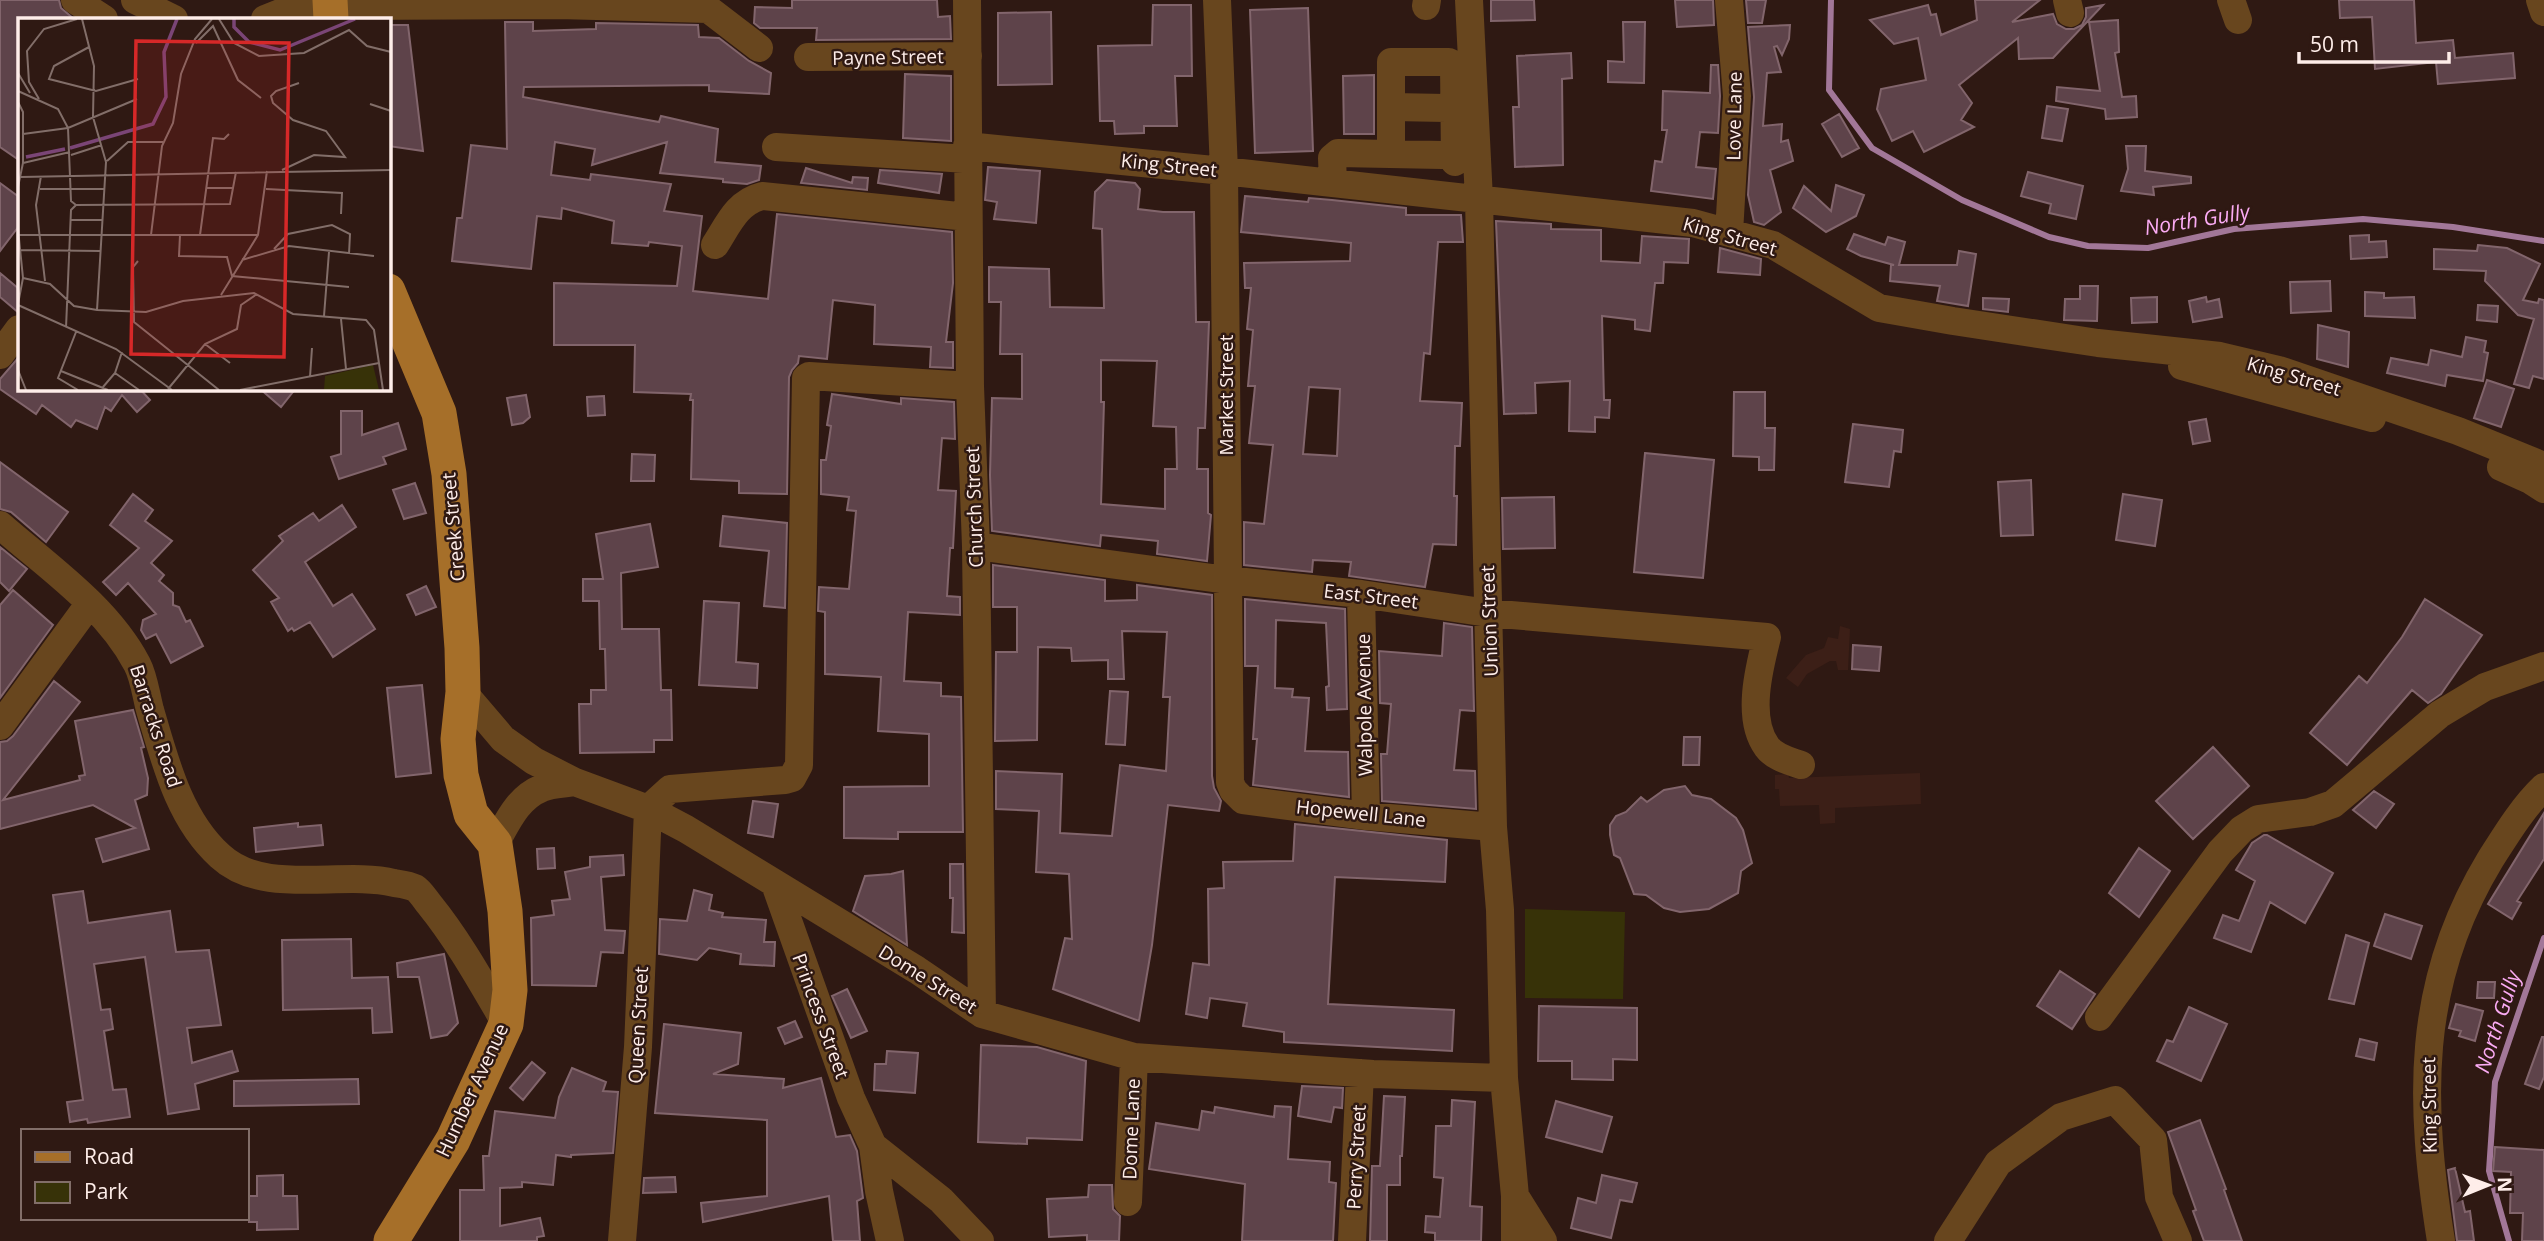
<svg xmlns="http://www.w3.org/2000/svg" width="2544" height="1241" font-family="'Open Sans',sans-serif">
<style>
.built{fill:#3c1f17}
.green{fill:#373208}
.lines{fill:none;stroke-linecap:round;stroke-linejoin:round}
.stream{stroke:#a27798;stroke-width:6}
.building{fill:#5e434a;stroke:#82656c;stroke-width:2;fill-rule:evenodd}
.minor{stroke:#68461e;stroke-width:28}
.major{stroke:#a66f29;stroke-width:35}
.labels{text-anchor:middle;stroke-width:5;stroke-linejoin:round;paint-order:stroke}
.street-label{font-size:19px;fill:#feede9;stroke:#2f1913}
.water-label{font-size:21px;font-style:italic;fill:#faabf3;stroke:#2f1913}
.inset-river{fill:none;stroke:#7a4576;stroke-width:3.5}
.inset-road{fill:none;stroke:#826e69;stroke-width:2}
.view{fill:#d62828;fill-opacity:0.15;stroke:#d62828;stroke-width:3.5}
.inset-edge{fill:none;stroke:#feede9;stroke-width:3.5}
</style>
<rect width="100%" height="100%" fill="#2f1913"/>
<path class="built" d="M1840 626 1850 629 1848 670H1838L1836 661H1830L1807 674 1798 687 1786 678 1806 655 1824 648 1828 637 1838 639Z
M1920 773 1921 804 1835 808V823L1820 824 1819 805 1780 806 1779 789H1775V775L1788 774 1789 778Z"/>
<path class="green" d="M1525 909 1625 912 1623 999 1525 998Z"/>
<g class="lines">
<path class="stream" d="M1831 0 1829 90 1872 148 1962 200 2049 237 2088 246 2148 248 2234 229 2363 219 2453 227 2544 241
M2509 1241 2489 1171 2495 1082 2544 938"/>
</g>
<path class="building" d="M0 0H59L61 8 74 19H19V160L0 147Z
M792 0H937L938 17 950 16 951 39 816 40 817 28H760L754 23 755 7 792 8Z
M1491 0H1534L1535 20 1491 21Z
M1675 0H1713L1714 25 1677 27Z
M1746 0H1766L1762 23H1748Z
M1975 0H2040L2012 22 2053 14 2057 24 2066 29H2074L2082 25 2086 17V8L2103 5 2053 58 2019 59 2018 38 1959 85 1972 103 1961 120 1974 127 1924 152 1913 131 1892 141 1877 109 1881 89 1926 80 1918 38 1894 44 1870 20 1928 5 1931 15 1936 14 1941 35 1977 20Z
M2339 0H2414L2416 43 2453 40 2455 58 2513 53 2515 78 2438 84 2436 62 2375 69 2372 17 2340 18Z
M1153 5H1191L1192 76H1175L1177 126H1144V133L1115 134 1114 121H1100L1098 46 1152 45Z
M1308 8 1313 151 1255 153 1250 10Z
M1051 12 1052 84 998 85V13Z
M2118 20 2119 52 2115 53 2122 97 2136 96 2137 117 2106 119 2105 109 2056 101 2057 87 2100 91 2089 22Z
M505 22H533V31L596 29V23L698 25 699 37 719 38 749 61 771 73 769 94 709 91V85L524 87 523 97 659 122 661 116 718 129 715 162 761 166 759 180 747 184 723 182V179L660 173 667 142 592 165 595 149 555 142 551 175 590 180 591 174 671 184 664 211 702 216 693 291 768 299 777 214 952 232 953 283 946 342H953V368L930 367 931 347 874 344 875 305 833 300 827 359 799 356 798 363 792 370 789 377 787 494 739 493V481L691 479 693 400H690L691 394 634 392 635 345H554V283L677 286 682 246 649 242 648 246 612 243 614 221 562 208 561 219 537 216 531 269 452 261 457 218H462L471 145 507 149Z
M1623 22H1645L1644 83 1608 82V61L1624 62Z
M388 25H408L423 151 388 146Z
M1790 25 1789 39 1782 55 1777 46 1774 47 1781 72 1767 73 1763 126 1782 124 1781 142 1788 140 1793 161 1770 170 1781 212 1764 225 1754 222 1748 195 1754 97 1748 27Z
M1571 53 1572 78 1562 79 1563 165 1515 167 1513 107H1519L1517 56Z
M1711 65H1718L1720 96 1718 133 1700 132 1696 167 1716 169 1713 199 1651 191 1655 161 1662 162 1667 130H1662L1663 91 1710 93Z
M905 74 951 76V141L903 138Z
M1374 75V134H1344L1343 76Z
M2047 106 2068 109 2062 141 2042 138Z
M1839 114 1859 148 1842 157 1822 124Z
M2126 146H2146L2145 171 2191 177V183L2153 187 2154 195 2121 191 2128 169Z
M988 167 1040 171 1036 223 994 219 997 202 985 200Z
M806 168 852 183 853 177 868 178 867 190 801 183Z
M880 170 942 174 939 193 878 183Z
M2028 172 2083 186 2076 219 2049 213 2051 204 2021 196Z
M1107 180 1135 183 1140 189 1138 209 1163 212H1194L1196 322H1209L1205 428H1198L1197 469H1208V513L1211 515 1207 561 1157 554 1158 541 1101 535 1100 546 992 531 990 475 992 398 1022 399V354H1000L1001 302H989V267L1049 269 1050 307 1104 308 1102 229 1093 228 1095 192ZM1101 360 1157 361 1153 426 1176 427 1177 469H1165V509L1101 504 1104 402H1101Z
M0 183 19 197V226L0 251Z
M1836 185 1864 195 1856 216 1826 232 1793 208 1804 186 1831 211Z
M1245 196 1308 202 1309 198 1332 200 1406 208V215H1461L1463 242H1438L1430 354 1424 353 1420 401 1462 403 1460 446H1455L1454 496H1457L1456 545 1433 544 1425 587 1349 576 1351 562 1313 560 1312 572 1244 565V522L1264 524 1273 445 1249 443 1255 386H1248L1253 330 1247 329 1251 288H1245L1244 263 1350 261 1351 243 1241 232ZM1309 387 1340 389 1337 456 1303 454Z
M1496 221 1551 224V229L1601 230V261L1640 263 1642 236 1689 239 1688 263 1664 262 1663 283H1655L1650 331 1635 329V320L1602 316 1604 400H1610L1609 418 1595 417V432L1569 431 1570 381 1535 383 1536 413 1504 414Z
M1854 234 1885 245 1888 237 1905 242 1899 265H1957L1959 251 1976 254 1968 306 1937 301 1940 286 1890 281 1891 265H1894L1861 256 1847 249Z
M2369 235V242L2386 241 2387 257 2351 259 2350 236Z
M2478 245 2507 248 2540 264 2523 300 2538 303 2539 299 2544 300V379L2533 376 2529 388 2514 384 2534 319 2518 315 2485 281 2486 271 2434 269V249L2477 251Z
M1720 248 1761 259 1760 275 1718 272Z
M0 273 19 289V313L0 297Z
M2330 281 2331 311 2291 313 2290 282Z
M2080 286H2098L2097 321 2064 320 2065 299H2080Z
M2365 292 2384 293V298L2414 297 2415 318 2365 316Z
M2157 297V322L2132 323 2131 298Z
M2206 297 2207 302 2219 299 2222 317 2193 322 2189 301Z
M1983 298 2009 299 2008 312 1983 309Z
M2478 305 2498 306 2497 322 2477 320Z
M2318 325 2349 332 2348 367 2317 359Z
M2466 337 2486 341 2484 352 2488 353 2483 381 2447 375 2445 386 2387 373 2391 358 2428 365 2431 350 2462 357Z
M19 357V388H139L150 400 137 412 122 395 111 411 105 407 97 429 76 420 71 427 42 405 36 414 0 389V379Z
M2487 380 2514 389 2501 427 2474 418Z
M259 388H296L281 407Z
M1734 392H1765V428H1775L1774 470H1759V457L1733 456Z
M832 394 901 404V398L954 402 955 439 942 438 938 490 956 491 953 548H950L947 596 960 597V615L908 612 904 681 941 683V696L961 697 963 832H898V839L844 838V787L929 786V734L878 731 881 677 825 674V612L818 611 819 587 849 589 856 511 847 510 849 497 821 494V460H826L831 426 827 425Z
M526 395 530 417 523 423 512 425 507 398Z
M604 396 605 415 588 416 587 397Z
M341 411H362V435L398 423 406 449 383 457 386 464 339 479 331 457 341 454Z
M2206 419 2210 441 2193 444 2189 422Z
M1853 424 1903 430 1901 452 1894 451 1889 487 1845 482Z
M1645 453 1714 460 1703 578 1634 572Z
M632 454 655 455 654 481H631Z
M0 462 68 512 46 542 11 512 0 509Z
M2031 480 2033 535 2001 536 1998 482Z
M415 483 426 513 404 519 393 490Z
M133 494 153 510 145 521 172 541 151 563 164 575 159 581 173 593V605L179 607 186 622 190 620 203 646 171 663 156 634 146 639 141 630 143 620 156 614 128 583 116 595 103 582 139 548 110 525Z
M2123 494 2162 500 2155 546 2116 540Z
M1554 497 1555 548 1503 549 1502 498Z
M342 505 356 527 305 562 333 606 352 594 375 629 333 657 310 622 294 631 292 628 288 631 271 602 279 598 253 570 283 541 279 536 313 513 319 521Z
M723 516 787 523 785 608 764 606 769 551 720 546Z
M650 524 658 567 621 573 622 629H659L661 690H671L672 740H654V752L580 753 579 704H591V690H606L605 649H600L599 601H583V579H603L596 534Z
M0 547 27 569 9 591 0 582Z
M993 565 1105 580V601L1137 600V585L1212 595V776L1214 788 1221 801 1219 811 1168 805 1152 945 1139 1021 1053 989 1065 938 1072 939 1069 874 1036 872 1039 811 996 809V771L1062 774 1060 833 1112 836 1120 765 1166 771 1170 697H1163L1167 632 1122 631 1124 679H1108V660L1072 661 1071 648 1038 647 1037 740 995 741 996 652H1017V607H993Z
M426 586 436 607 416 615 407 595Z
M13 590 53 625 0 698V605Z
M1245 599 1345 609 1347 709 1327 710 1326 687 1329 686 1326 623 1276 620 1275 688 1293 689 1292 697 1309 698 1305 751 1348 752 1349 797 1253 785 1257 739H1253L1258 666H1245Z
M2425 599 2482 635 2441 694 2428 703 2412 690 2347 765 2310 733 2359 676 2367 683 2402 637Z
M704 601 739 603 736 662 758 664 757 688 699 685Z
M1444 623 1472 627 1474 711 1460 710 1454 770 1475 771 1476 809 1382 801 1381 754H1387L1391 704 1380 703 1379 651 1442 656Z
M1853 645 1881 647 1879 671 1852 669Z
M54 681 80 702 3 800 80 780 79 776 85 775 75 721 133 710 144 747 141 748 148 778 147 795 135 800 149 849 103 862 96 839 135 828 93 805 0 829V742L7 741 13 736Z
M422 685 431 773 396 777 387 688Z
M1110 691 1128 692 1125 745 1106 744Z
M1684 737H1700L1699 765H1683Z
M2213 747 2249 786 2193 839 2156 801Z
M1685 786 1692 795 1711 799 1736 818 1743 830 1752 863 1741 871 1738 893 1709 909 1680 912 1664 908 1646 895 1634 894 1620 858 1614 855 1610 835V825L1616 816 1626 812 1641 797 1647 802 1664 790Z
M2374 791 2394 804 2376 828 2353 810Z
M753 801 778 804 773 837 748 833Z
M2544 813V859L2517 901 2521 903 2512 919 2488 904Z
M298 823V827L321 825 323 845 256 852 254 828Z
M1295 824 1447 840 1445 882 1335 877 1328 1004 1454 1010 1452 1051 1284 1042V1032L1243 1026 1247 1003 1210 998 1207 1018 1186 1014 1193 963 1209 965 1208 889 1224 888 1223 862 1293 861Z
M2264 835H2267L2333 873 2305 923 2270 902 2251 952 2214 938 2223 915 2239 921 2255 881 2236 870 2252 843Z
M554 848 555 868 538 869 537 849Z
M2139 848 2170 871 2139 917 2109 893Z
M623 855 624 875 601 877 605 930 625 931 623 953 601 952 596 986 532 985 531 918 554 915 552 901 570 899 565 872 590 867V857Z
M950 864H963L964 933 952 932 953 898H950Z
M903 871 907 945 853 911 865 876 891 874Z
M694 890 712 895 709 910 723 913 722 917 766 920 764 942H775L774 966 740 964 741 954 709 948 697 960 659 954 660 919 687 921Z
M83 891 88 923 170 911 176 952 209 950 221 1025 187 1028 192 1063 232 1051 238 1071 195 1084 199 1109 168 1114 145 957 94 964 101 1010 110 1009 113 1029 104 1031 113 1090 126 1089 130 1117 88 1123 87 1119 70 1122 67 1102 83 1100 53 895Z
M2385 914 2422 926 2411 959 2374 946Z
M2346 935 2369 943 2354 1004 2329 999Z
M351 939 352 978 388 977 392 1032 373 1033 372 1008 283 1010 282 940Z
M444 954 458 1023 447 1035 431 1038 419 977H398L397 963Z
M2060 971 2095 994 2072 1029 2037 1006Z
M2478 982H2495L2494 998H2477Z
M847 989 867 1031 851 1038 832 996Z
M2456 1004 2483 1011 2475 1041 2459 1036 2461 1031 2449 1028Z
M1539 1006 1637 1008V1060L1613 1059V1080L1572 1079V1061H1538Z
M2189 1007 2227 1024 2201 1081 2157 1061 2167 1040 2173 1042Z
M795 1021 802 1037 785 1044 778 1028Z
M664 1024 741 1033 738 1064 713 1074 784 1079 783 1088 821 1078 836 1137 850 1135 857 1151 863 1198 857 1201 860 1241H833L829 1196 703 1222 701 1203 767 1196V1120L655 1113Z
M2542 1037H2544V1077L2539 1089 2525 1084Z
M2360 1039 2377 1043 2374 1060 2356 1056Z
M981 1045 1037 1047 1086 1061 1082 1140 1027 1138V1144L978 1142Z
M887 1051 918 1053 915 1093 874 1090 875 1064H886Z
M532 1062 545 1073 523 1100 510 1088Z
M572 1068 606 1082 603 1091 618 1092 613 1153 571 1155V1157L556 1155 553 1185 522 1182V1187L500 1188V1226L540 1218 544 1236 537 1237V1241H460V1190H484L483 1156H489L495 1111 555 1118 559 1097Z
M358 1079 359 1104 234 1106V1081Z
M1302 1086 1343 1088 1342 1108 1334 1107 1331 1122 1298 1116Z
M1384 1096 1405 1097 1402 1156H1400V1185H1387V1241H1370L1372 1166H1380Z
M1452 1100 1475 1102 1470 1206 1482 1207 1481 1241H1435V1233L1425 1232 1426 1216 1440 1217 1443 1178 1434 1177 1436 1126H1451Z
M1556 1101 1612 1117 1602 1152 1546 1137Z
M1275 1106 1291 1107 1288 1159 1330 1162 1329 1182 1336 1183 1333 1241H1242L1245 1184 1149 1169 1156 1123 1199 1130 1202 1111 1214 1113 1215 1107 1274 1117Z
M2200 1120 2226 1189 2224 1190 2242 1241H2204L2193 1211 2196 1210 2168 1132Z
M2495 1147 2544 1150V1241H2522L2523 1213H2510L2511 1172 2493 1171Z
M2455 1168 2465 1212 2470 1211 2474 1241H2457L2448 1170Z
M283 1175V1196H297L298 1229 257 1230V1222H249V1196H257V1176Z
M1602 1175 1637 1183 1632 1202 1620 1200 1611 1238 1571 1228 1578 1198 1596 1203Z
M675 1177 676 1192 643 1193 644 1178Z
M1089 1185H1112L1113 1209 1120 1216 1119 1241H1087V1235L1049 1237 1047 1199 1088 1197Z"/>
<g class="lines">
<path class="minor" d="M75 0 104 19
M135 0 174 19
M967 0 970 386 976 546 982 1014
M1217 0 1224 171 1230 782 1233 790 1243 800 1366 816 1493 827
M1469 0 1479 199 1493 827 1500 910 1504 1078 1515 1196V1241
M1729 0 1737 96 1729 233
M2067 0 2070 13
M2231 0 2238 20
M2540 0 2544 12
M1426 6 1427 0
M265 19 285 11 345 6 559 5 708 9 759 48
M808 57 968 56
M1392 107 1446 108
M967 146 1224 171 1693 223 1773 245 1879 308 1953 321 2098 343 2220 356 2279 370 2458 431 2544 466
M776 147 967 159
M1391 154V62H1449L1454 65 1455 162
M1333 183 1332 158 1338 153 1442 155
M715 245C728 225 737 202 762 196L968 217
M0 355 19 329
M2182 366 2372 418
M2501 467 2530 480 2544 489
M0 525C48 567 107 607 137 664 144 677 146 695 150 710 165 761 179 819 220 856 264 897 341 870 394 883 400 884 409 885 415 888 420 891 425 899 429 904 459 941 482 983 506 1024
M976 546 1227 580 1361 594 1488 613 1767 637C1759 668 1746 719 1767 747 1775 758 1790 761 1801 765
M1361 594 1366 816
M463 692 503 739 534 761 575 782 648 809 686 829 917 970 982 1014 1134 1057 1373 1074 1504 1078
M0 726 90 603
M495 844C507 823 517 798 542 788 551 784 565 784 575 782
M775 884 851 1098 873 1146 879 1191 890 1241
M2099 1017 2220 852 2242 829 2258 819 2310 812 2333 804 2440 714 2485 687 2544 666
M873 1146 941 1200 980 1241
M1515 1196 1543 1241
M1128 1202 1134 1057
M622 1241 638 1047 648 809 670 789 785 780 792 778 799 765 806 378 809 376 970 386
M1352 1241 1360 1073
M1948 1241 1998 1163 2061 1117 2115 1100 2153 1140 2159 1197 2178 1241
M2441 1241C2419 1103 2415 984 2490 860 2506 835 2522 808 2544 787"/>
<path class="major" d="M330 0 331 19
M388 291 439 413 449 474 462 648 463 692 458 739 461 775 471 814 495 844 505 911 510 990 506 1024 453 1140 391 1241"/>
</g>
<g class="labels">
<g class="street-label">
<text transform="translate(888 57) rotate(-1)" y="7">Payne Street</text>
<text transform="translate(1734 116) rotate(-89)" y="7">Love Lane</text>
<text transform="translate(1169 165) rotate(6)" y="7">King Street</text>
<text transform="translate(1730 236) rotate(16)" y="7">King Street</text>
<text transform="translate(2294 376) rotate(16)" y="7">King Street</text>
<text transform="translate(1226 395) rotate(-90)" y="7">Market Street</text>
<text transform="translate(974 507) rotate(-92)" y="7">Church Street</text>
<text transform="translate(453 527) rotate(-95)" y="7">Creek Street</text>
<text transform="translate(1371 596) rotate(7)" y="7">East Street</text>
<text transform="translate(1489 621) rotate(-92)" y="7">Union Street</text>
<text transform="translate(1364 705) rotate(-91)" y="7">Walpole Avenue</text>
<text transform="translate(156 726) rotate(72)" y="7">Barracks Road</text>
<text transform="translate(1361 813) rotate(6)" y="7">Hopewell Lane</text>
<text transform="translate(928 979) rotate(32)" y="7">Dome Street</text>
<text transform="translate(821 1016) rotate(70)" y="7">Princess Street</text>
<text transform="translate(638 1025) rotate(-87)" y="7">Queen Street</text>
<text transform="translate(472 1090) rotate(-65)" y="7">Humber Avenue</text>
<text transform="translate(2429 1105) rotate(-91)" y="7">King Street</text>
<text transform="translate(1131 1129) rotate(-88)" y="7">Dome Lane</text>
<text transform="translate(1356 1157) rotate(-87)" y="7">Perry Street</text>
</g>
<g class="water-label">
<text transform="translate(2197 220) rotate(-9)" y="7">North Gully</text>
<text transform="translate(2498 1022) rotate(-72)" y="7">North Gully</text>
</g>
</g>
<g transform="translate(18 18)">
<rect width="373" height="373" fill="#2f1913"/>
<path d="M355 347 361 372H306L307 358Z" fill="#373208"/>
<path class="inset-river" d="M216 1V9L231 24 262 32 337 1M52 130 135 106 148 79 146 34 159 1M8 139 47 131"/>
<path class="inset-road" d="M64 1 76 48 75 99 88 144 79 292M201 1 216 25 241 38 286 35 331 12 349 28 373 34M178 25 195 8 220 62 243 80M71 29 36 48 31 61 78 73 120 61M0 55 12 75M0 73 40 91 50 110 53 183 58 187 53 192 48 310M21 81 11 64 9 33 26 11 59 1M0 84 5 94V145L0 169M352 86 373 93M5 116 50 110 119 81M53 137 84 127M89 143 110 124H145M5 145 52 134M264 152 296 137 327 139 308 113 275 102 255 85 253 78 258 73 281 65M23 158 18 187 27 263M3 159 373 152M189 170H216M22 171H86M248 171 324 175 323 196M58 187 212 186 218 154M53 202H84M0 211 5 260 0 286M0 217H240M133 217 144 128 155 105 163 56 177 21 194 1M162 217 161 238 209 239 214 258 331 269M182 217 195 120 206 121 211 116M256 231 270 216 314 207 332 216 331 236M3 232 82 233M224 242 271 228 356 238M120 243 115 249 116 304 201 372M5 260 32 266 56 288 79 292 128 294 165 283 236 275 275 296 348 302 356 312 365 372M203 277 240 217 249 153M0 287 98 331 154 372M306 298 311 234M323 301 328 351M58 314 40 360 60 372M187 326 212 345M0 352 8 372M43 353 90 372M97 355 121 372M292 359 294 330M85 369 97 355 104 334M150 371 187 326 219 311 223 287 239 276M222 372 361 345"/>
<path class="view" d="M118 23 271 25 266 339 113 336Z"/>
<rect width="373" height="373" class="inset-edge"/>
</g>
<rect x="21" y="1129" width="228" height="91" fill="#2f1913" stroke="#826e69" stroke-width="2"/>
<rect x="35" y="1152" width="35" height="10" fill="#a66f29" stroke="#826e69" stroke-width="2"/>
<text x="84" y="1164" font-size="21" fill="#feede9">Road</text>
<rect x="35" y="1182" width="35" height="21" fill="#373208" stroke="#826e69" stroke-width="2"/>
<text x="84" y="1199" font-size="21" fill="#feede9">Park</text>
<g transform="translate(2488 1185) rotate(89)" stroke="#2f1913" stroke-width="5" paint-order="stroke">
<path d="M0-5L12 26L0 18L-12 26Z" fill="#feede9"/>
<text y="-10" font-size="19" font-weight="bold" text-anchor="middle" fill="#feede9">N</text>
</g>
<path d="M2299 52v10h150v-10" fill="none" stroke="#feede9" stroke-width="3.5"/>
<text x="2310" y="52" font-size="21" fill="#feede9" stroke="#2f1913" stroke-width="5" paint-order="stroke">50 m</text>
</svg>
